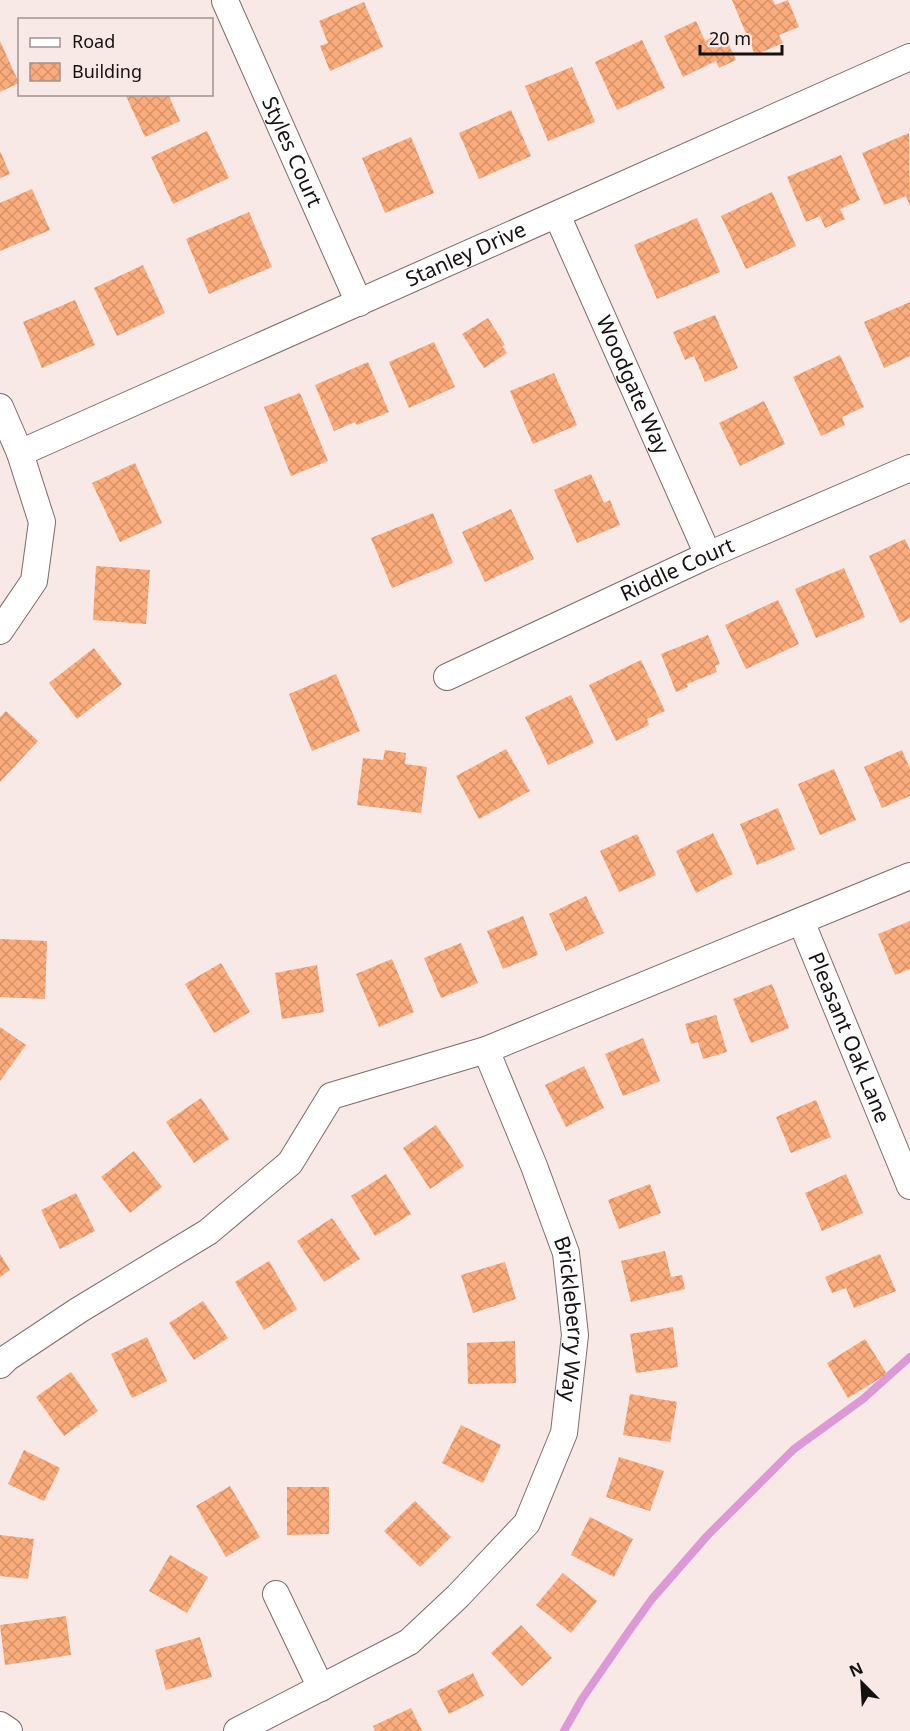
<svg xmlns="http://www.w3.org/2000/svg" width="910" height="1731" font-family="'Noto Sans',sans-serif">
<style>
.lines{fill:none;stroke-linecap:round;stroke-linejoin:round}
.stream{stroke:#dc99d5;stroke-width:8}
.building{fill:url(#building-cross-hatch)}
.minor-casing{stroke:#7b6e6c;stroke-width:28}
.minor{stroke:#fff;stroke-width:26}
.labels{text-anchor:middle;stroke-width:4.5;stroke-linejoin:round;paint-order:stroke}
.street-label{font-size:21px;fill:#161111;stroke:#f8e8e6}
</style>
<defs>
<pattern id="building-cross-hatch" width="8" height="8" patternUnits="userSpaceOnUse" patternTransform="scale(1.5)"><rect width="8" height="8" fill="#faac7c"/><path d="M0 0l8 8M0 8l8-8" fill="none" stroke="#d6936a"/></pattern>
</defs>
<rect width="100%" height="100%" fill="#f8e8e6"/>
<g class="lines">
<path class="stream" d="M564 1731 582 1699 629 1631 652 1599 707 1536 794 1449 863 1399 910 1357"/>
</g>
<path class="building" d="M732 0H773L775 5 788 0 799 27 779 35 783 43 755 55Z
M364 2 383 47 330 71 320 46 328 43 319 21Z
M696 21 705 41 723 32 736 60 719 68 716 61 683 77 664 36Z
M642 40 665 88 617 110 595 62Z
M0 41 19 83 0 92Z
M572 67 595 122 548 141 525 86Z
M125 94H168L180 121 145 137Z
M511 110 531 156 479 179 459 133Z
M207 131 229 178 173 204 151 157Z
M909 133 910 206 906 196 884 205 862 153Z
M411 137 434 193 385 213 362 158Z
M0 151 10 174 0 178Z
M841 155 860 200 840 209 845 219 825 228 820 216 806 222 787 177Z
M32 189 50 230 0 251V203Z
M772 192 796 246 746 269 721 216Z
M249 212 272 267 209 294 186 239Z
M697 218 720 272 657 299 634 245Z
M143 265 165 313 117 336 94 288Z
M75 300 95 345 42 368 23 322Z
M910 302V356L884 368 864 322Z
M715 315 738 368 705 382 694 356 685 360 673 332Z
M488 318 505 345 502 346 507 353 484 368 462 334Z
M434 342 455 387 409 408 389 362Z
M840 355 864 407 842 417 845 425 821 436 793 377Z
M368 362 389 412 357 425 355 422 334 431 315 385Z
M554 373 577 425 533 444 510 391Z
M300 393 328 461 291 476 264 407Z
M764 401 785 444 740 466 719 423Z
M135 463 162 523 120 542 92 483Z
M591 474 604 503 610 500 620 525 577 543 554 490Z
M511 509 534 559 485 582 462 532Z
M433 513 453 563 392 588 371 538Z
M905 539 910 550V618L900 623 869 556Z
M96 566 150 570 146 624 93 620Z
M844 568 865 617 816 638 795 589Z
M778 600 799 644 746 669 725 625Z
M708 635 720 664 715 666 717 672 687 684 688 687 676 692 661 654Z
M94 648 122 684 77 719 49 683Z
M641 660 665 711 647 719 649 725 616 741 589 685Z
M336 674 360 731 312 751 289 694Z
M571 695 594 743 548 765 525 717Z
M6 711 38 741 0 782V717Z
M506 749 530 791 479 819 456 776Z
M385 750 406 753 405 764 427 767 421 813 357 805 363 758 383 760Z
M902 750 910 769V796L882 808 864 767Z
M834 769 856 820 820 835 798 784Z
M778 808 795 849 757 865 740 824Z
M713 833 733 874 696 893 676 851Z
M637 834 656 875 619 892 600 851Z
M586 896 604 933 566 951 549 914Z
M523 916 538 955 503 969 487 931Z
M910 921V969L895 975 878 934Z
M0 939 47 941 45 999 0 997Z
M461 943 478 983 441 998 424 958Z
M392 959 414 1012 379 1027 356 974Z
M221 963 250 1012 214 1033 185 984Z
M317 965 324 1012 282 1019 275 973Z
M772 984 789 1028 751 1043 733 999Z
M716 1015 727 1052 703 1059 698 1042 691 1044 685 1024Z
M0 1027 26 1045 0 1081Z
M643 1038 660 1081 623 1096 605 1054Z
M584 1066 604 1108 566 1127 545 1085Z
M201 1098 229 1139 194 1163 166 1122Z
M816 1100 831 1137 791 1153 776 1117Z
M436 1125 464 1166 430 1189 403 1148Z
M134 1151 162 1187 130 1213 101 1177Z
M386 1174 411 1214 375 1236 351 1196Z
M846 1174 863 1213 822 1231 805 1193Z
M650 1184 661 1213 619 1229 608 1200Z
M76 1193 95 1231 60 1249 41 1210Z
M332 1218 360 1259 324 1282 297 1241Z
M665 1251 671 1277 682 1275 685 1289 631 1302 621 1261Z
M0 1254 10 1270 0 1277Z
M880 1254 896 1291 854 1308 846 1288 832 1293 825 1277Z
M269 1261 297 1309 264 1330 235 1282Z
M505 1262 516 1299 473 1313 461 1275Z
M203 1301 228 1338 194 1360 169 1323Z
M673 1327 678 1367 636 1373 630 1334Z
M147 1337 167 1381 132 1398 111 1354Z
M865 1339 887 1374 848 1398 827 1363Z
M515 1341 516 1383 468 1384 467 1343Z
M71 1372 98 1411 64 1436 36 1397Z
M630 1394 677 1402 670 1442 623 1435Z
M461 1425 501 1445 483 1483 442 1463Z
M24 1450 60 1468 44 1501 8 1484Z
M619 1457 664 1471 650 1511 606 1497Z
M230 1486 260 1537 226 1557 196 1506Z
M287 1487H329V1534L287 1535Z
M415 1501 451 1537 420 1567 384 1531Z
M590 1517 633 1539 614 1577 571 1555Z
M0 1535 34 1539 28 1579 0 1576Z
M170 1555 208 1577 187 1613 149 1591Z
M563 1573 597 1601 571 1633 536 1605Z
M66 1616 71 1655 5 1665 0 1625Z
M521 1625 552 1658 522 1686 491 1653Z
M200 1637 212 1677 166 1690 155 1650Z
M473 1673 484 1696 449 1714 437 1691Z
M411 1708 422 1731H375L373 1726Z"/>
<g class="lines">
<g class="minor-casing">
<g id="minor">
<path id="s1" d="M225 1 359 303"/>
<path id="s2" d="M557 215 708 555"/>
<path d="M0 407 20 453 42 522 34 581 0 631"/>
<path id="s3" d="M20 453 910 57"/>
<path id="s4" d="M447 677 708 555 910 468"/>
<path id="s5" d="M801 921 910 1186"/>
<path d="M486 1050 910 876"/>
<path id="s6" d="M0 1365 7 1358 79 1310 208 1232 290 1163 331 1096 486 1050 534 1166 566 1253 575 1335 564 1433 527 1523 458 1596 409 1642 237 1731"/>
<path d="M276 1594 321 1688"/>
<path d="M0 1725 9 1731"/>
</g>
</g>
<use href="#minor" class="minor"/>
</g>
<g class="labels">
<g class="street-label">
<text dy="7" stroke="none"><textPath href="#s1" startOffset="165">Styles Court</textPath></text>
<text dy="7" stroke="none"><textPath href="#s3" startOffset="488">Stanley Drive</textPath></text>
<text dy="7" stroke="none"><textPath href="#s2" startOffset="186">Woodgate Way</textPath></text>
<text dy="7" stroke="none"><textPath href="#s4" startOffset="254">Riddle Court</textPath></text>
<text dy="7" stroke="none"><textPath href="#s5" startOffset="126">Pleasant Oak Lane</textPath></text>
<text dy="7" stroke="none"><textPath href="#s6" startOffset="879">Brickleberry Way</textPath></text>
</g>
</g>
<rect x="18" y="18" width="195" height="78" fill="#f8e8e6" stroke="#9e9291" stroke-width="1.5"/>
<rect x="30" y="38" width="30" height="9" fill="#ffffff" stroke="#9e9291" stroke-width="1.5"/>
<text x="72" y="48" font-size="18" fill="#161111">Road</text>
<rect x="30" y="63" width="30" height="18" fill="url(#building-cross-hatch)" stroke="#9e9291" stroke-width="1.5"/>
<text x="72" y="78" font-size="18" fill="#161111">Building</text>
<g transform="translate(862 1683) rotate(336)" stroke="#f8e8e6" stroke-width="4.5" paint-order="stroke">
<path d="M0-4.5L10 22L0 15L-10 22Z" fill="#161111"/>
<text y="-9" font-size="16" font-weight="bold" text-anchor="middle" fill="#161111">N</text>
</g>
<path d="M700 45v9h82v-9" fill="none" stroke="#161111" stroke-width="3"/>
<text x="709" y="45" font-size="18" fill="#161111" stroke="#f8e8e6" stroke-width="4.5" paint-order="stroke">20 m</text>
</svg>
